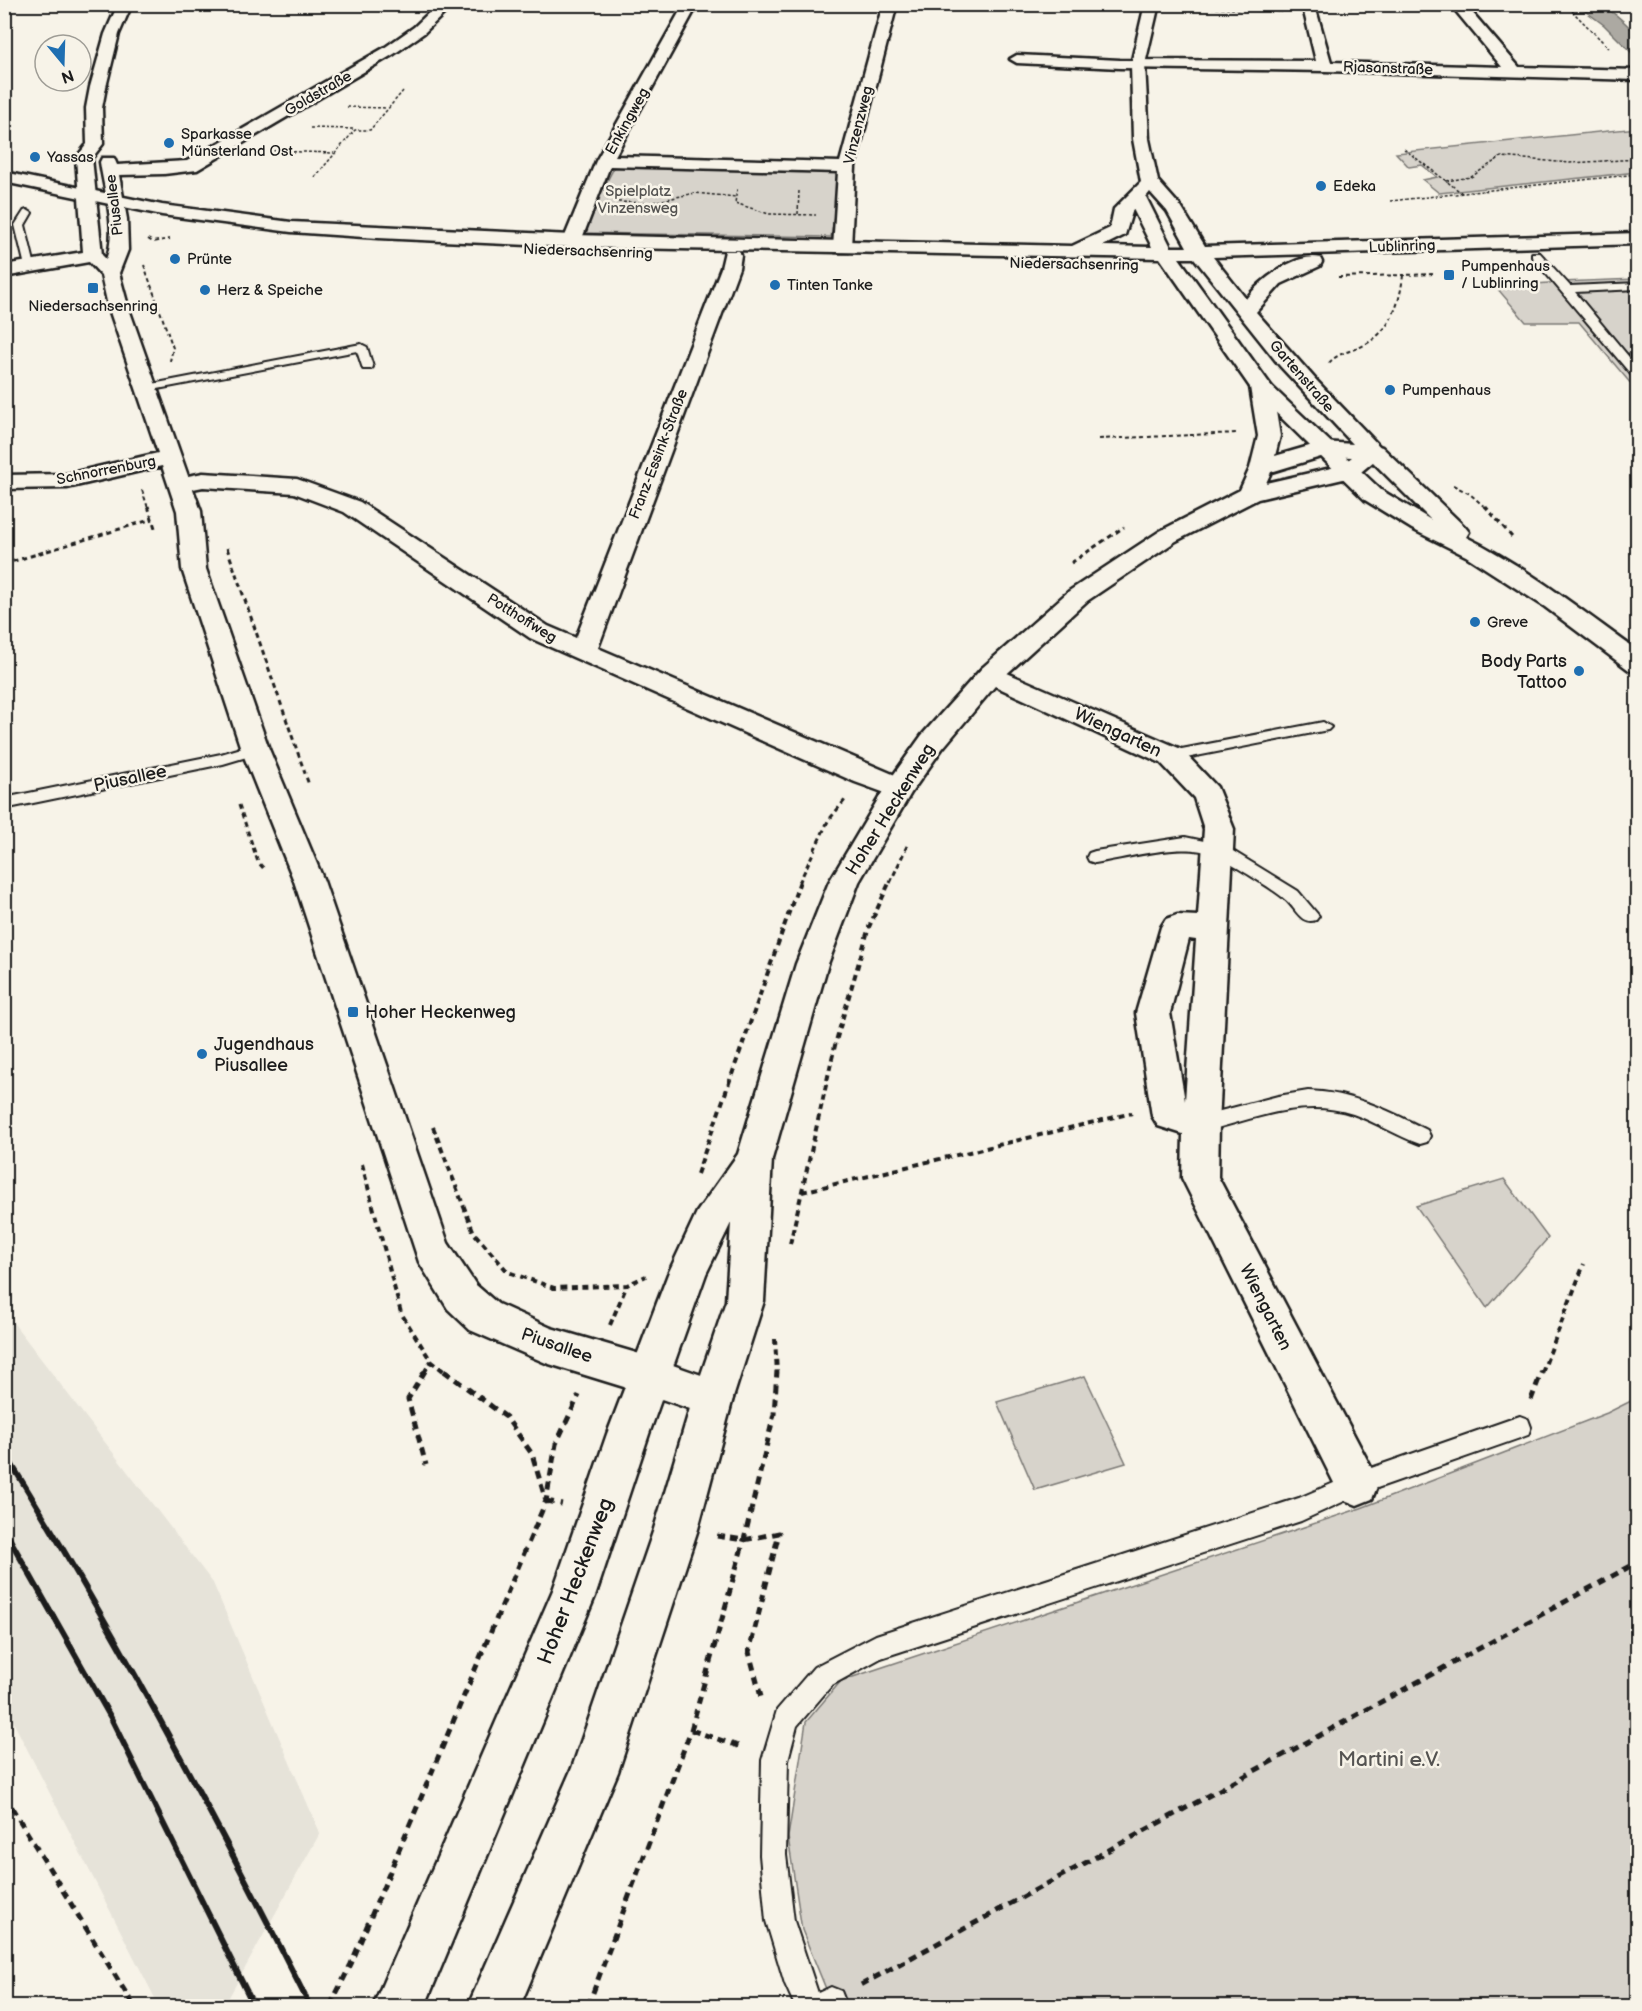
<svg xmlns="http://www.w3.org/2000/svg" width="1642" height="2011" font-family="'Balsamiq Sans',sans-serif">
<style>
.built{fill:#e6e3d9}
.green{fill:#d7d3cb;stroke:#7a7874;stroke-width:1.5}
.water{fill:#aca9a2;stroke:#72716c;stroke-width:1.5}
.lines{fill:none;stroke-linecap:round;stroke-linejoin:round}
.lane-casing{stroke:#1c1c1c;stroke-width:4}
.street-casing{stroke:#1c1c1c;stroke-width:5}
.secondary-casing{stroke:#1c1c1c;stroke-width:5}
.path-far4{stroke:#1c1c1c;stroke-width:1.5;stroke-dasharray:3 2;stroke-linecap:butt}
.path-far3{stroke:#1c1c1c;stroke-width:2;stroke-dasharray:4 3;stroke-linecap:butt}
.path-far2{stroke:#1c1c1c;stroke-width:3;stroke-dasharray:5 4;stroke-linecap:butt}
.path-far1{stroke:#1c1c1c;stroke-width:4;stroke-dasharray:6 4.5;stroke-linecap:butt}
.path{stroke:#1c1c1c;stroke-width:5;stroke-dasharray:8 6;stroke-linecap:butt}
.lane{fill:#f7f3e8;fill-rule:evenodd}
.street{fill:#f7f3e8;fill-rule:evenodd}
.secondary{fill:#f7f3e8;fill-rule:evenodd}
.rail{stroke:#1c1c1c;stroke-width:6}
.poi-dot{fill:#1f6fb2;stroke:#f7f3e8;stroke-width:2}
.labels{text-anchor:middle;stroke-width:5;stroke-linejoin:round;paint-order:stroke}
.far-street-label{font-size:15px;fill:#1c1c1c;stroke:#f7f3e8}
.far-poi-label{font-size:15px;fill:#1c1c1c;stroke:#f7f3e8;text-anchor:start}
.far-park-label{font-size:15px;fill:#545351;stroke:#f7f3e8}
.poi-label{font-size:18px;fill:#1c1c1c;stroke:#f7f3e8;text-anchor:start}
.street-label{font-size:18px;fill:#1c1c1c;stroke:#f7f3e8}
.near-street-label{font-size:21px;fill:#1c1c1c;stroke:#f7f3e8}
.near-park-label{font-size:21px;fill:#545351;stroke:#f7f3e8}
</style>
<rect width="100%" height="100%" fill="#f7f3e8"/>
<filter id="ink" filterUnits="userSpaceOnUse"><feTurbulence type="fractalNoise" baseFrequency=".0167" numOctaves="2"/><feDisplacementMap in="SourceGraphic" scale="12" xChannelSelector="R" yChannelSelector="G"/><feConvolveMatrix kernelMatrix="1 2 1 2 8 2 1 2 1" color-interpolation-filters="sRGB"/></filter>
<g filter="url(#ink)">
<path class="built" d="M5 1312 213 1583 320 1833 224 2006H159L5 1706Z"/>
<path class="green" d="M1637 128V172L1439 193 1423 180 1437 177 1422 165 1409 167 1396 153Z
M616 164 842 170 831 237 580 233Z
M1637 279V391L1579 322H1526L1496 287 1561 282Z
M1504 1179 1548 1238 1487 1308 1416 1206Z
M1085 1376 1126 1463 1035 1490 997 1402Z
M1637 1398V2006H833L802 1930 788 1837 806 1722 841 1681 1361 1508 1607 1413Z"/>
<path class="water" d="M1577 5C1610 4 1614 13 1637 34V58L1604 25Z"/>
<g class="lines">
<g class="lane-casing">
<path id="lane" d="M27 210 32 213 25 225 35 266 30 269 25 266 15 225 24 211Z
M1532 253H1540L1570 286 1638 283V289L1575 292 1638 368V379L1634 378 1532 257Z
M361 344 367 347 373 367 371 369H363L357 351 147 391 141 388 147 385Z
M1323 722 1331 727 1328 730 1171 761 1163 756 1171 751Z
M255 744 260 745 263 749 260 753 223 764 4 809V798L221 754Z
M1185 837 1223 845 1298 891 1319 916 1316 920C1302 925 1297 911 1288 902 1279 892 1227 861 1214 855 1184 841 1128 858 1095 863L1089 861 1087 857 1089 853 1095 851Z
M1308 1091C1351 1092 1390 1111 1427 1130L1430 1136 1427 1142 1420 1144C1397 1136 1376 1122 1353 1114 1301 1097 1252 1120 1201 1132L1194 1130 1191 1124 1194 1118 1201 1116 1278 1096Z
M1520 1416 1528 1419 1531 1427 1528 1435 1520 1438 1360 1494 1301 1521 881 1658 832 1685 797 1726 788 1760 786 1855 794 1921 818 1993 831 1987 841 1991 845 2001 843 2006H795L785 1984 766 1921 760 1855 762 1760 777 1710 814 1667 876 1635 1299 1498 1357 1473Z"/>
</g>
<g class="street-casing">
<path id="street" d="M118 4H132L119 34 106 87 102 108 103 144 92 158 102 255 106 259C118 231 104 191 100 162L102 158H114L117 165 187 161 384 48 414 27 438 4H454L424 33 394 54 197 170 164 174 119 175 127 219 128 250 119 273 128 306 188 476 203 473 297 479 360 502 548 626 576 638 721 268 725 251H739L741 255 739 268 598 648 909 781 913 788 909 795 899 798 855 782 530 638 344 512 294 493 203 487 193 489 201 511 206 569 269 749 324 881 448 1243 476 1285 498 1304 551 1328 650 1357 727 1384 733 1398 727 1412 713 1417 650 1395 546 1363 470 1330 448 1309 419 1262 294 881 241 749 182 569 177 511 162 466 67 488 4 489V475L67 474 158 453 108 306 101 275 89 262 4 277V265L83 252 76 158 87 144 86 108 90 87 105 34Z
M684 4H698L615 156 840 162 883 4H897L855 167 851 248 849 252H835L833 248 838 172 610 166 581 241 578 245H566L563 241 596 161Z
M1302 4 1315 6 1331 62 1502 67 1450 4H1465L1519 67 1638 70V80L1325 71 1120 68 1017 63 1010 59 1017 55 1120 60 1316 61Z
M1261 381 1268 383 1381 490 1431 520 1363 452 1366 447 1374 445 1382 447 1465 527 1469 532 1466 537C1527 567 1582 611 1638 651V672L1629 670 1545 607 1466 556 1412 529 1365 500 1254 391 1250 387 1254 383Z
M991 666 1181 749 1217 787 1234 829 1219 1124 1218 1177 1372 1469 1378 1484 1372 1499 1357 1505 1342 1499 1182 1178 1183 1134 1158 1126 1152 1116 1136 1013 1161 927 1166 919 1177 915 1198 916 1204 829 1194 798 1161 763 982 680 978 674 982 668ZM1189 939 1196 940 1185 1101 1170 1013Z"/>
</g>
<g class="secondary-casing">
<path id="secondary" d="M1145 4H1159L1145 64 1149 139 1158 181 1181 207 1205 246 1638 233V244L1213 257 1246 299C1259 281 1296 252 1320 258L1322 262 1320 266 1281 284 1256 312 1316 380 1385 452 1356 476 1258 499 1176 541 1087 601 1000 680 942 749 911 793 859 882 828 964 772 1159 764 1301 733 1398 698 1529 618 1772 520 2006H468L572 1768 654 1529 693 1398 726 1301 731 1223 706 1274 649 1434 596 1594 425 2006H373L553 1590 607 1434 668 1274 697 1212 738 1154 796 964 829 882 889 781 922 735 982 668 1069 591 1160 531 1240 490 1250 468 1258 436 1250 387 1160 258 572 247 378 238 291 232 162 215 4 182V172L162 205 291 222 572 235 1072 246 1110 228 1114 209 1141 182 1133 139 1131 64ZM1150 192 1167 211 1187 247H1171L1146 197ZM1133 209 1152 247 1103 246 1125 235ZM1179 258H1194L1280 366 1353 444 1323 442 1275 456 1280 436 1272 387ZM1324 456 1352 457 1340 466 1266 483 1271 472Z"/>
</g>
<path class="path-far4" d="M1565 4 1609 48
M1176 5 1282 12
M1336 5H1347
M347 107 387 108
M310 128 354 129
M1404 149 1462 193
M273 151 334 153
M315 177 355 130H370L403 91
M1446 181 1471 177 1501 157 1570 163 1638 159
M737 189 735 203 769 214 816 215
M1390 201 1638 174
M618 202 649 203 695 193 736 197
M798 214 799 191"/>
<path class="path-far3" d="M148 239 153 242 170 239
M144 265 173 348 170 361
M1338 277 1436 274
M1329 363C1337 354 1347 352 1358 348 1389 335 1400 306 1403 275
M1099 439 1238 433
M1453 485 1470 494 1486 508
M142 490 148 508"/>
<path class="path-far2" d="M148 506 155 528
M1485 506 1512 537
M227 548 309 785
M1071 563 1124 527
M4 564 153 519
M239 805 258 862 265 870
M799 883 828 821 845 800
M890 883 907 846"/>
<path class="path-far1" d="M433 1127 474 1233 508 1272 554 1288 627 1285 646 1276
M362 1164 401 1313 431 1361 446 1373
M697 1174 800 881
M802 1192 1132 1113
M790 1244 836 1041 869 927 890 881
M610 1325 627 1285
M775 1339 777 1373
M424 1373 431 1361
M1542 1373 1584 1264"/>
<path class="path" d="M425 1371 408 1399 426 1465
M444 1371 506 1417 532 1454 546 1501
M1531 1400 1542 1371
M546 1501 562 1504
M717 1536 744 1540 779 1533 749 1652 761 1697
M691 1730 744 1748
M4 1795 134 2006
M861 1985 1638 1562
M330 2006 351 1964 546 1501 556 1444 579 1395
M588 2006 691 1730 744 1540 774 1414 777 1371"/>
<use href="#lane" class="lane"/>
<use href="#street" class="street"/>
<use href="#secondary" class="secondary"/>
<path class="rail" d="M4 1452C116 1632 215 1817 310 2006
M4 1529 111 1718 254 2006"/>
</g>
</g>
<g class="poi-dot">
<circle cx="169" cy="143" r="6"/>
<circle cx="35" cy="157" r="6"/>
<circle cx="1321" cy="186" r="6"/>
<circle cx="175" cy="259" r="6"/>
<rect x="1443" y="269" width="12" height="12" rx="3"/>
<circle cx="775" cy="285" r="6"/>
<rect x="87" y="282" width="12" height="12" rx="3"/>
<circle cx="205" cy="290" r="6"/>
<circle cx="1390" cy="390" r="6"/>
<circle cx="1475" cy="622" r="6"/>
<circle cx="1579" cy="671" r="6"/>
<rect x="347" y="1006" width="12" height="12" rx="3"/>
<circle cx="202" cy="1054" r="6"/>
</g>
<g class="labels">
<g class="far-street-label">
<text transform="translate(1388 68) rotate(2)" y="5">Rjasanstraße</text>
<text transform="translate(318 93) rotate(-30)" y="5">Goldstraße</text>
<text transform="translate(627 121) rotate(-61)" y="5">Enkingweg</text>
<text transform="translate(858 125) rotate(-76)" y="5">Vinzenzweg</text>
<text transform="translate(114 205) rotate(-97)" y="5">Piusallee</text>
<text transform="translate(1402 246) rotate(-2)" y="5">Lublinring</text>
<text transform="translate(588 251) rotate(2)" y="5">Niedersachsenring</text>
<text transform="translate(1074 264) rotate(1)" y="5">Niedersachsenring</text>
<text transform="translate(1302 376) rotate(49)" y="5">Gartenstraße</text>
<text transform="translate(658 454) rotate(-69)" y="5">Franz-Essink-Straße</text>
<text transform="translate(106 470) rotate(-11)" y="5">Schnorrenburg</text>
<text transform="translate(522 618) rotate(32)" y="5">Potthoffweg</text>
</g>
<g class="far-poi-label">
<text x="181" y="139">Sparkasse<tspan x="181" dy="17">Münsterland Ost</tspan></text>
<text x="47" y="162">Yassas</text>
<text x="1333" y="191">Edeka</text>
<text x="187" y="264">Prünte</text>
<text x="1461" y="271">Pumpenhaus<tspan x="1461" dy="17">/ Lublinring</tspan></text>
<text x="787" y="290">Tinten Tanke</text>
<text x="217" y="295">Herz &amp; Speiche</text>
<text x="93" y="311" text-anchor="middle">Niedersachsenring</text>
<text x="1402" y="395">Pumpenhaus</text>
<text x="1487" y="627">Greve</text>
</g>
<g class="far-park-label">
<text x="638" y="196">Spielplatz<tspan x="638" dy="17">Vinzensweg</tspan></text>
</g>
<g class="poi-label">
<text x="1567" y="667" text-anchor="end">Body Parts<tspan x="1567" dy="21">Tattoo</tspan></text>
<text x="365" y="1018">Hoher Heckenweg</text>
<text x="214" y="1050">Jugendhaus<tspan x="214" dy="21">Piusallee</tspan></text>
</g>
<g class="street-label">
<text transform="translate(1118 732) rotate(25)" y="6">Wiengarten</text>
<text transform="translate(130 778) rotate(-12)" y="6">Piusallee</text>
<text transform="translate(890 809) rotate(-58)" y="6">Hoher Heckenweg</text>
<text transform="translate(1266 1307) rotate(63)" y="6">Wiengarten</text>
<text transform="translate(557 1345) rotate(19)" y="6">Piusallee</text>
</g>
<g class="near-street-label">
<text transform="translate(575 1581) rotate(-69)" y="7">Hoher Heckenweg</text>
</g>
<g class="near-park-label">
<text x="1389" y="1766">Martini e.V.</text>
</g>
</g>
<rect width="1642" height="2011" fill="none" stroke="#f7f3e8" stroke-width="24"/>
<rect x="12" y="12" width="1618" height="1987" fill="none" stroke="#1c1c1c" stroke-width="2" filter="url(#ink)"/>
<g transform="translate(63 63) rotate(161)"><circle r="28" fill="#f7f3e8" stroke="#9f9d96" stroke-width="1.5"/>
<path d="M0-4.5L10 22L0 15L-10 22Z" fill="#1f6fb2"/>
<text y="-9" font-size="16" font-weight="bold" text-anchor="middle" fill="#1c1c1c">N</text>
</g>
</svg>
